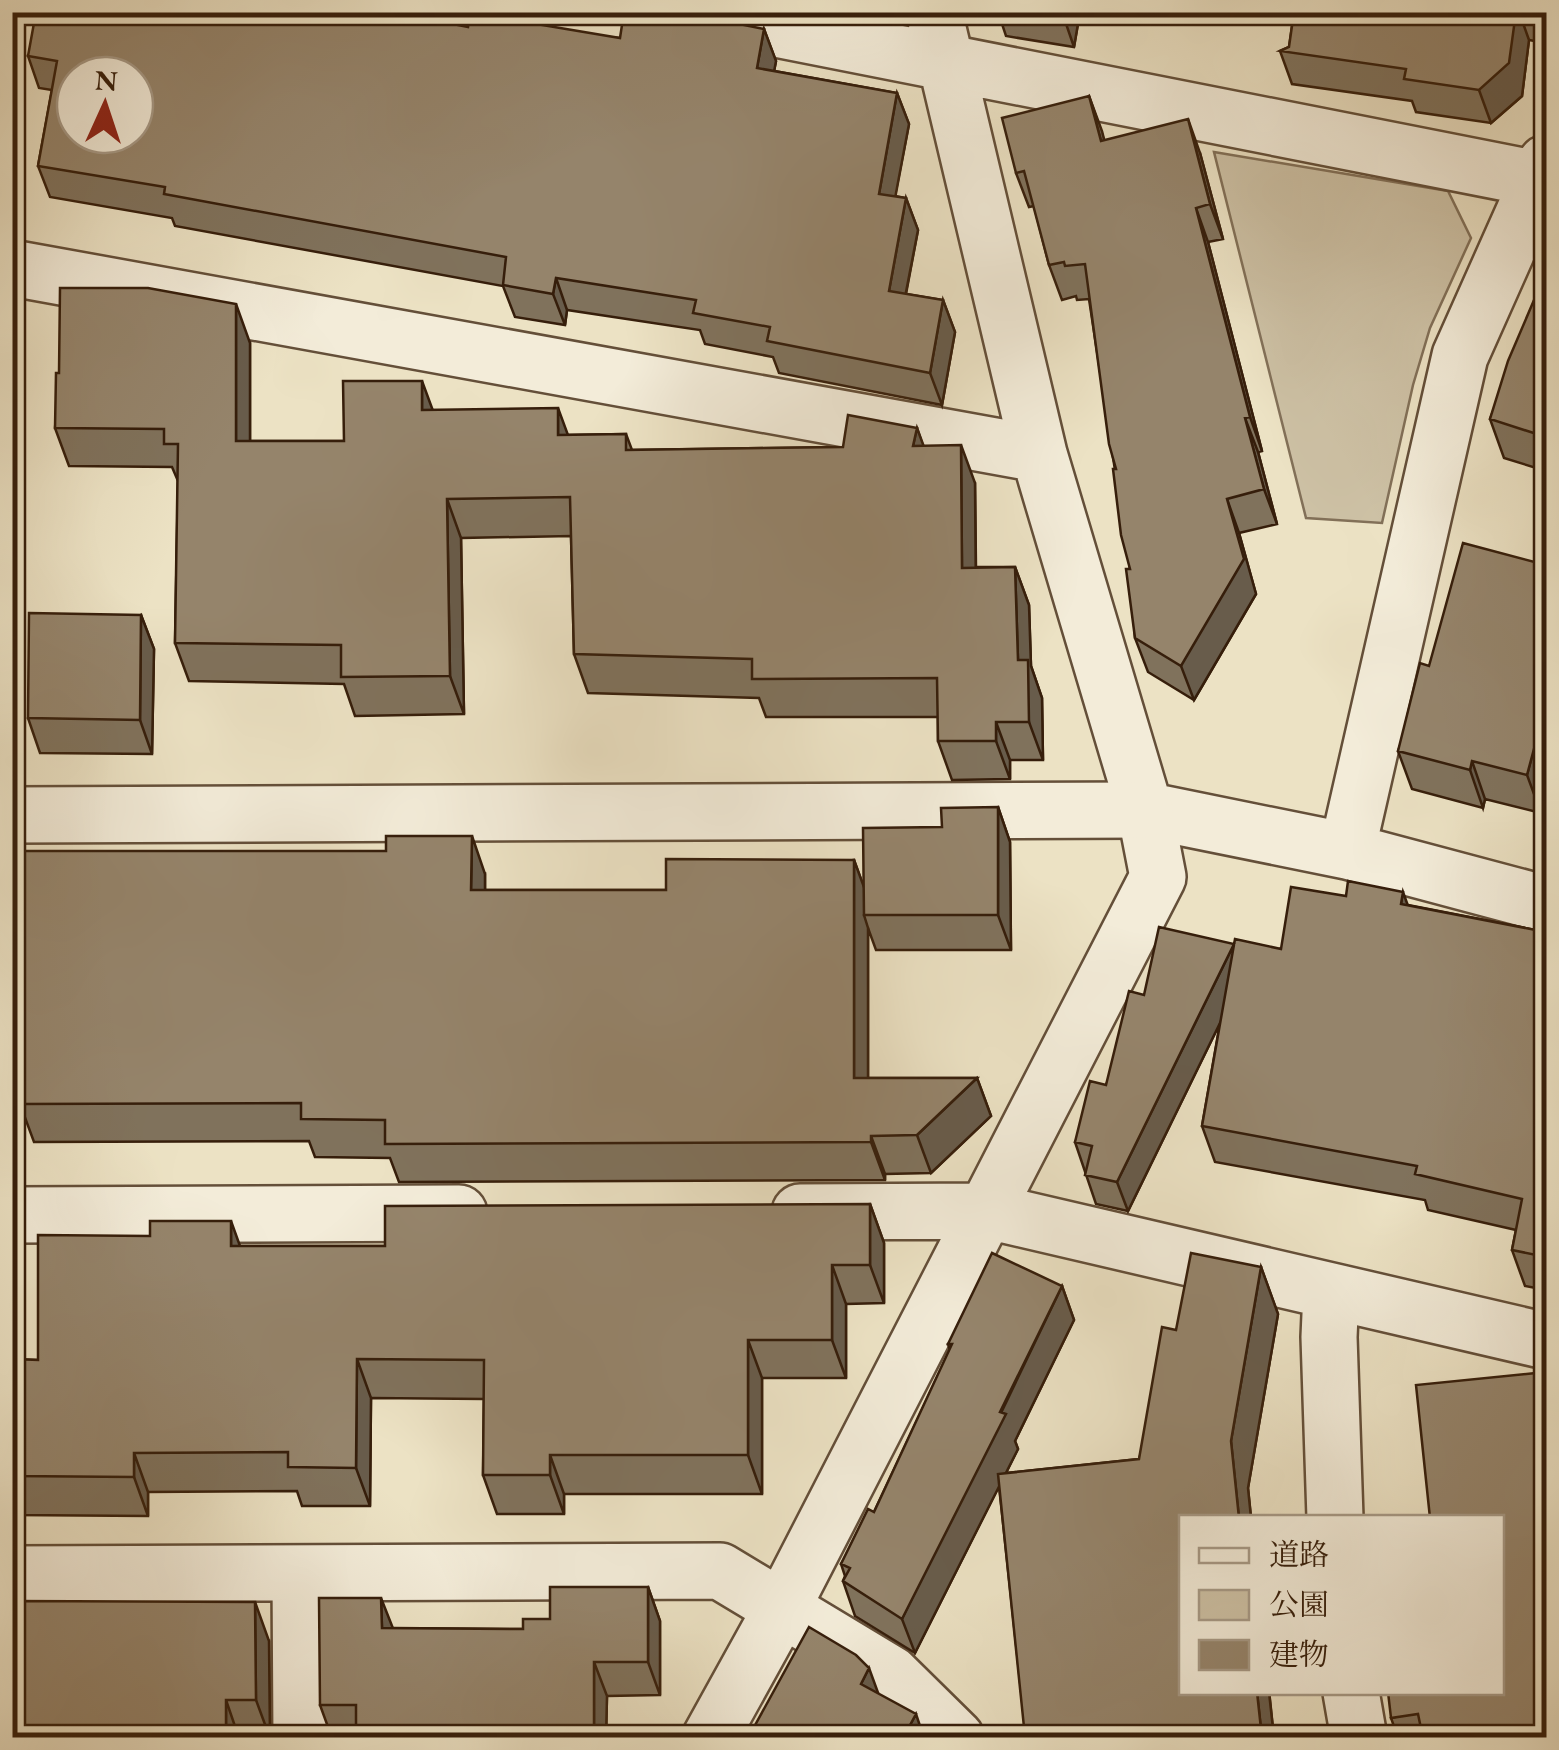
<svg xmlns="http://www.w3.org/2000/svg" width="1559" height="1750" font-family="'EB Garamond','Noto Serif JP',serif">
<style>
.green{fill:#cdc1a5;stroke:#827058;stroke-width:2.5}
.lines{fill:none;stroke-linecap:round;stroke-linejoin:round}
.minor-casing{stroke:#644f39;stroke-width:60}
.tertiary-casing{stroke:#644f39;stroke-width:60}
.minor{stroke:#f3ecd9;stroke-width:55}
.tertiary{stroke:#f3ecd9;stroke-width:55}
.wall{fill:#80725c;stroke:#361e0b;stroke-width:2.5}
.shaded-wall{fill:#685c4b;stroke:#361e0b;stroke-width:2.5}
.building{fill:#95846b;stroke:#361e0b;stroke-width:2.5;fill-rule:evenodd}
</style>
<rect width="100%" height="100%" fill="#ece2c4"/>
<filter id="stains"><feTurbulence type="fractalNoise" baseFrequency=".002" numOctaves="4"/><feColorMatrix values="0 0 0 0 .2 0 0 0 0 .09 0 0 0 0 .02 0 0 0 .5 -.17"/></filter>
<radialGradient id="worn" r=".72"><stop offset=".6" stop-color="#630" stop-opacity="0"/><stop offset="1" stop-color="#630" stop-opacity=".3"/></radialGradient>
<path class="green" d="M1214 152 1448 191 1471 238 1430 328 1413 385 1382 523 1306 518Z"/>
<g class="lines">
<g class="minor-casing">
<path id="minor" d="M690 12 1537 179
M12 268 1039 454
M1145 810 1347 851 1546 904
M1347 851 1460 356 1546 163
M800 1212 988 1211 1546 1341
M12 1215 459 1213
M1331 1292 1329 1337 1335 1518
M300 1573 301 1738
M12 1574 720 1571 891 1674 956 1738
M1351 1692 1359 1738
M710 1738 783 1606 1158 877 1145 810 1039 454 934 12"/>
</g>
<g class="tertiary-casing">
<path id="tertiary" d="M12 815 1145 810"/>
</g>
<use href="#minor" class="minor"/>
<use href="#tertiary" class="tertiary"/>
</g>
<path class="wall" d="M998 12H1080L1074 47 1006 36Z
M1294 12H1546V43L1529 40 1522 96 1491 123 1416 112 1412 101 1292 84 1280 51 1289 47Z
M468 27 620 38 764 29 776 61 774 71 897 93 909 124 895 196 906 198 918 230 906 294 943 300 955 332 942 405 779 373 773 357 705 344 700 330 567 310 565 325 515 317 503 286 175 226 172 218 50 197 38 166 52 90 39 88 28 56Z
M1089 96 1104 140 1200 153 1223 239 1208 242 1262 451 1258 452 1277 524 1239 533 1256 594 1194 700 1148 672 1135 638 1130 569 1089 299 1077 300 1076 296 1062 300 1049 265 1034 206 1029 207 1016 173Z
M1546 272V471L1504 458 1490 419Z
M250 343V441H344L432 410 568 435 626 434 632 450 843 447 917 428 923 446 975 483 976 567H1015L1029 605 1031 666 1042 698 1043 760H1010V779L952 780 938 741V717H766L759 698 588 693 574 654 571 536 461 538 464 714 355 716 344 684 189 681 175 643 178 481 172 467 69 466 55 428 59 373Z
M1546 565V793L1541 813 1485 799 1483 808 1412 789 1398 751 1429 666Z
M141 615 154 649 152 754 40 753 28 718Z
M998 807 1010 842 1011 950H876L868 928V1078H977L991 1116 931 1173 885 1174V1180L399 1182 390 1158 315 1157 309 1141 34 1142 20 1104 485 874V890H666L854 860 863 885 942 827Z
M1408 905 1546 932V1290L1525 1286 1512 1250 1516 1230 1428 1210 1425 1200 1215 1162 1202 1126 1220 1023 1128 1211 1096 1204 1075 1142 1106 1085 1144 995Z
M870 1204 884 1243V1303L846 1304V1378H762V1494H564V1514H497L483 1475 484 1399 371 1398 370 1506H302L297 1491 148 1492V1516L12 1515V1359L38 1360 240 1246H385Z
M1261 1267 1278 1314 1248 1488 1274 1738H1026L999 1486 915 1653 855 1616 843 1581 845 1576 841 1564 874 1512 950 1350 948 1344 1062 1286 1074 1320 1015 1441 1018 1449 1006 1473 1139 1459 1176 1330Z
M648 1587 660 1621V1695L607 1696 606 1738H332L320 1705 393 1628 523 1629Z
M269 1641 270 1738H12Z
M1502 1692 1546 1738H1398L1391 1718Z"/>
<path class="shaded-wall" d="M1062 12H1080L1074 47Z
M1516 12H1519L1529 40 1522 96 1491 123 1479 90Z
M764 29 776 61 769 99 757 68Z
M897 93 909 124 890 225 879 194Z
M1089 96 1102 131 1113 175 1101 141Z
M1188 119 1200 153 1223 239 1210 204Z
M906 198 918 230 900 323 889 291Z
M1196 208 1208 242 1262 451 1250 417Z
M556 278 567 310 565 325 553 294Z
M943 300 955 332 942 405 930 373Z
M236 304 250 343V479L236 441Z
M422 381 436 419 422 410Z
M558 408 572 446 558 435Z
M1245 418 1258 452 1277 524 1264 489Z
M917 428 931 466 913 446Z
M961 445 975 483 976 606 962 568Z
M447 499 461 538 464 714 450 676Z
M1227 499 1239 533 1256 594 1194 700 1181 666Z
M1015 567 1029 605 1031 666 1042 698 1043 760 1029 722 1018 660Z
M141 615 154 649 152 754 140 720Z
M12 637 19 655 12 663Z
M1546 704V793L1541 813 1527 775Z
M996 722 1010 760V779L996 741Z
M1472 761 1485 799 1483 808 1470 770Z
M998 807 1010 842 1011 950 998 915Z
M472 836 485 874V928L471 890Z
M854 860 868 898 864 915 868 928V1116L854 1078Z
M1403 892 1416 928 1401 904Z
M1234 944 1244 974 1128 1211 1117 1182Z
M977 1078 991 1116 931 1173 917 1135Z
M871 1136 885 1174V1180L871 1142Z
M870 1204 884 1243V1303L870 1265Z
M231 1221 245 1260 231 1246Z
M832 1265 846 1304V1378L832 1340Z
M1261 1267 1278 1314 1248 1488 1251 1518H1239L1231 1441Z
M1062 1286 1074 1320 1015 1441 1018 1449 915 1653 902 1619Z
M748 1340 762 1378V1494L748 1455Z
M357 1359 371 1398 370 1506 356 1468Z
M134 1453 148 1492V1516L134 1477Z
M550 1455 564 1494V1514L550 1475Z
M648 1587 660 1621V1695L648 1662Z
M381 1598 394 1631 382 1628Z
M255 1602 269 1641 270 1738 256 1700Z
M594 1662 607 1696 606 1738H594Z
M869 1668 885 1712 861 1684Z
M1257 1692H1269L1274 1738H1262Z
M226 1700 239 1738H226Z
M916 1714 924 1738H903Z"/>
<path class="building" d="M36 12H393L468 27 470 13 620 38 624 12H680L764 29 757 68 897 93 879 194 906 198 889 291 943 300 930 373 767 341 770 327 693 313 696 300 556 278 553 294 503 285 506 257 164 194 165 187 38 166 57 61 28 56ZM75 75H135V135H75Z
M1294 12H1516L1509 63 1479 90 1404 79 1406 69 1280 51 1289 47Z
M1089 96 1101 141 1188 119 1210 204 1196 208 1250 417 1245 418 1264 489 1227 499 1244 559 1181 666 1135 638 1126 569H1130L1121 535 1113 469H1116L1109 444 1085 264 1065 266 1064 262 1049 265 1024 171 1016 173 1002 118Z
M1546 272V437L1490 419 1508 361Z
M60 288H148L236 304V441H344L343 381H422V410L558 408V435L626 434V450L843 447 848 415 917 428 913 446 961 445 962 568 1015 567 1018 660H1028L1029 722H996V741H938L937 678 752 679V659L574 654 570 497 447 499 450 676 341 677V645L175 643 178 444H164V429L55 428 56 373H59Z
M1463 543 1546 565V704L1527 775 1472 761 1470 770 1398 751 1420 663 1429 666Z
M29 613 141 615 140 720 28 718Z
M998 807V915H864L863 828 942 827 941 808Z
M386 836H472L471 890H666V859L854 860V1078H977L917 1135 871 1136V1142L385 1144V1120L301 1119V1103L20 1104 18 851H386Z
M1348 881 1403 892 1401 904 1546 932V1257L1512 1250 1522 1199 1415 1174 1417 1166 1202 1126 1235 939 1281 949 1291 887 1346 896Z
M1159 927 1234 944 1117 1182 1085 1175 1092 1146 1075 1142 1090 1081 1106 1085 1129 991 1144 995Z
M870 1204V1265H832V1340H748V1455H550V1475H483L484 1360 357 1359 356 1468 288 1467V1452L134 1453V1477L12 1476V1359L38 1360V1235L150 1236V1221H231V1246H385V1206Z
M992 1253 1062 1286 1000 1412 1006 1414 902 1619 843 1581 850 1568 841 1564 868 1509 874 1512 952 1344H948Z
M1191 1253 1261 1267 1231 1441 1239 1518H1182V1692H1257L1262 1738H1057V1734L1025 1737 998 1474 1139 1459 1162 1327 1176 1330Z
M1546 1372V1738H1423L1418 1714 1391 1718 1388 1692H1502V1518H1430L1416 1385Z
M550 1587H648V1662H594V1738H356V1705H320L319 1598H381L382 1628 523 1629V1619H550Z
M12 1601 255 1602 256 1700H226V1738H12Z
M809 1627 856 1655 869 1668 861 1684 916 1714 903 1738H748Z
M1306 1729 1309 1738H1276Z"/>
<rect width="1559" height="1750" fill="none" stroke="#ece2c4" stroke-width="50"/>
<rect x="15" y="15" width="1529" height="1720" fill="none" stroke="#361e0b" stroke-width="5"/>
<rect x="25" y="25" width="1509" height="1700" fill="none" stroke="#361e0b" stroke-width="2.5"/>
<rect x="1179" y="1515" width="325" height="180" fill="#f3ecd9" stroke="#a79a87" stroke-width="2.5"/>
<rect x="1199" y="1548" width="50" height="15" fill="#f3ecd9" stroke="#a79a87" stroke-width="2.5"/>
<text x="1269" y="1565" font-size="30" fill="#361e0b">道路</text>
<rect x="1199" y="1590" width="50" height="30" fill="#cdc1a5" stroke="#a79a87" stroke-width="2.5"/>
<text x="1269" y="1615" font-size="30" fill="#361e0b">公園</text>
<rect x="1199" y="1640" width="50" height="30" fill="#95846b" stroke="#a79a87" stroke-width="2.5"/>
<text x="1269" y="1665" font-size="30" fill="#361e0b">建物</text>
<g transform="translate(105 105) rotate(3)"><circle r="48" fill="#f3ecd9" stroke="#a79a87" stroke-width="2.5"/>
<path d="M0-8L18 38L0 25L-18 38Z" fill="#8f2418"/>
<text y="-15" font-size="28" font-weight="bold" text-anchor="middle" fill="#361e0b">N</text>
</g>
<rect width="100%" height="100%" filter="url(#stains)"/>
<rect width="100%" height="100%" fill="url(#worn)"/>
</svg>
